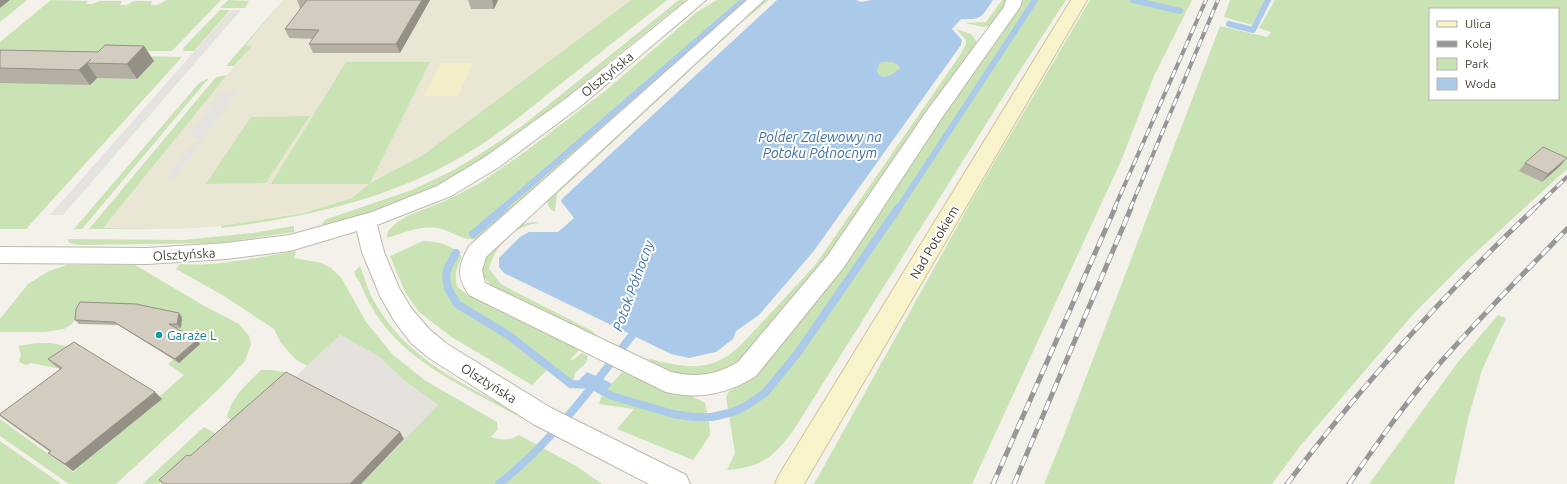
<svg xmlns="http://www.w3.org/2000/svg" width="1567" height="484" font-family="Ubuntu,sans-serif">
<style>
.industrial{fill:#e5e2dd}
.education{fill:#eae6d4}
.green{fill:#cae3b5;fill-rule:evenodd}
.sand{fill:#f3eec8}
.parking{fill:#e5e3e0}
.water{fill:#abcaea;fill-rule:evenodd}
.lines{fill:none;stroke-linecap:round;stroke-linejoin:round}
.stream-far1{stroke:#abcaea;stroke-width:6}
.stream{stroke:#abcaea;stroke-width:8}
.street-casing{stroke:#bdb9ac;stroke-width:2}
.secondary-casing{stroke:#cec69c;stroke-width:2}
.street{fill:#fff;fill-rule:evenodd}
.secondary{fill:#f9f3cc;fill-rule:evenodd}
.rail-far1-casing{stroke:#979797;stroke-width:4}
.rail-casing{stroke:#979797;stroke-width:5}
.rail-far1{stroke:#fff;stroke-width:2.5;stroke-dasharray:8;stroke-linecap:butt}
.rail{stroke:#fff;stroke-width:3.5;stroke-dasharray:10;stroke-linecap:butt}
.wall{fill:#b5b0a4}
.shaded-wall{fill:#949086}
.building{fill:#d3cdbf;stroke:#949086}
.culture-dot{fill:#0f9aa8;stroke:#fff;stroke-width:1.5}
.labels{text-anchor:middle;stroke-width:4;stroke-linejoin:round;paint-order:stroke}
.street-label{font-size:13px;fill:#464238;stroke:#fff}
.culture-label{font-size:13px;fill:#0d838f;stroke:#fff;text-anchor:start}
.water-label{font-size:14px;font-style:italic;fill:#3b6fa8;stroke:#fff}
</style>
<rect width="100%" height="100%" fill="#f3f1e9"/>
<path class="industrial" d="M340 335 378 356 404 380 439 405 361 484H142L204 427 224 438 292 380Z"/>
<path class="education" d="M283 0H631L423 155 370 183 352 198 304 212 221 226 178 229 102 228 251 46 246 45Z"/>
<path class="green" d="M10 0H27L0 22V8Z
M51 0 88 1 86 4H93L99 1H122L120 5H127L134 1H152L151 5H158L166 0H221L172 51H116L98 56 0 54V42Z
M228 0 249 1 245 8H220Z
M283 0 246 45 252 46 234 66H226Z
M631 0H667C629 30 591 60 553 90 528 110 503 131 476 148 399 197 310 217 221 228V226L303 213 352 198 369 184H271L346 62H430L370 183 423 155Z
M679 0H686C652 27 618 54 585 82 536 122 486 163 428 190 394 205 359 217 322 225L324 221 327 219 412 190 452 171 480 154 522 126Z
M717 0H749L649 85 478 239C464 241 454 233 442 229 423 224 404 233 386 238L389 230 396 223 407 216 445 201 478 184 522 154 605 91 697 12Z
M763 0H769L741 23 557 194 555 212C549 209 547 205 547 197Z
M1002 0H1008L992 25 983 27 965 23 986 22Z
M1021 0H1066L1015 78 793 431C773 458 761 467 727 470L735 453 726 397 729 391 746 382 756 374 863 237Z
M1090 0H1192L1154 76 1121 161 972 484H814L972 200Z
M1230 0H1265L1252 25 1224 17Z
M1275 0H1567V169L1461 266 1416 311 1301 445 1272 484H1044L1064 435 1220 26 1267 37 1271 32 1259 28ZM1430 9H1558V99H1430Z
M220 10H230L194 51H183L184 47Z
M956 29 971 34 977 42 975 45 826 264 745 357C724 371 697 381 671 373 663 371 654 363 647 358 686 368 711 374 742 344L816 264 960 55 966 44V40Z
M141 56 182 57 26 229H0V59Z
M884 62C891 62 896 62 900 68 894 73 888 78 880 76L877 71 880 63Z
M227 75 103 228 178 229H89L216 77Z
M209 78 82 229H74L199 83Z
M310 116 266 183 206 184 251 117Z
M533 222 540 223C516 224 494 246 489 269L500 283 510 289 592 331 596 335 589 334 539 311 491 285 483 276 481 270V263L512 226Z
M294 226V232L220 243 80 245 69 243 68 239 183 240 252 233Z
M423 241C438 241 453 245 462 257 456 268 455 275 457 287L467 294 580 349 570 360H573L582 353 588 356 586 363 575 373 571 388 570 389 547 370 532 385 450 336 419 312 405 292 390 256Z
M296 251 294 258 322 263 331 268 342 279 366 322 393 355 426 381 497 422 498 429 491 437C502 440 509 441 519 435L578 467 602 484H361L438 405 404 380 378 356 340 335 307 366 295 359 281 343 274 329 224 296 176 269 180 264C218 267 259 257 296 251Z
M67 265H135L206 307 239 324 249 336 251 344 245 361 218 390 116 484H69L0 436V419L73 472 184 375 168 364 191 346 84 306 72 324 64 329 45 332H0V319L28 284 49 271Z
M360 266C365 278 368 292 375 303 410 362 461 382 518 413L516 415C454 381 389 356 361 285 359 280 355 277 354 272Z
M1498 315 1506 318 1482 370 1468 419 1454 484H1369L1458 362Z
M36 343H51L81 349 55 368 31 363 26 365 19 362 21 354 18 346Z
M261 370H272L288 373 239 426 227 417C231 397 247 384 261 370Z
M622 372 673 394 691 396 700 400 705 403 709 422 710 435 693 460 617 429 634 409 599 404 602 395Z
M204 427 224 438 169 484H143Z
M0 441 61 484H0Z"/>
<path class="sand" d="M441 63H473L458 96H424Z"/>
<path class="parking" d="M231 10H241L63 215H50Z
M238 90 173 180 169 175 188 149 199 141 200 139 188 137 221 93Z"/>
<path class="water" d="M777 0H856L861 2 872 0H993C981 17 983 20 961 19L952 29 962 40 961 45 813 252 759 315 736 331 733 339 716 352 689 358 671 354 504 273 499 267V258L520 237 529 232H558L574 218 561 201 563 198ZM884 62C891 62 896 62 900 68 894 73 888 78 880 76L877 71 880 63Z
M587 372 596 376 599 373 603 375 601 378 612 384 602 395 577 382Z"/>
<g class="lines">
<path class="stream-far1" d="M1133 0 1180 11
M1229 24 1253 30 1268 0
M502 209 744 0
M898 209 1035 0"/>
<path class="stream" d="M473 234 504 208
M456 253 448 267 446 277 448 288 457 304 508 335 571 384 591 385 612 396 673 414 693 417H712L733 412 744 407 765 393 797 354 898 208
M499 484C551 443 593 386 633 334L635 326"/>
<g class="street-casing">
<path id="street" d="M688 0H706L582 105 499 167 451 196 377 225 384 252 399 288 411 308 429 329 447 344 551 408 686 475 690 484H649L533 424 429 358 411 343 395 322 380 296 362 252 357 231 290 251 226 259 147 264 0 263V247L147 248 226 243 290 235 372 212 437 186 485 157 568 97Z
M747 0H764L486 257 482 270 485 283 671 372C697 378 716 375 738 362L828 255 926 112 1004 7 1006 0H1022L1020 7 941 119 844 267 756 376C727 394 699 400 666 392L469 295C456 275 458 266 469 246Z"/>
</g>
<g class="secondary-casing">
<path id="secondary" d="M1071 0H1087L804 484H775L779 475Z"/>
</g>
<use href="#street" class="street"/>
<use href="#secondary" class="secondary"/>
<g class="rail-far1-casing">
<path id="rail-far1" d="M1114 209 1206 0
M1130 209 1218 0
M1534 209 1567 177"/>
</g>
<g class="rail-casing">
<path id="rail" d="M993 484 1115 208
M1014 484 1131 208
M1287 484C1362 385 1445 293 1535 208
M1349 484C1376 445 1403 406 1434 370 1476 321 1522 275 1567 229"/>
</g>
<use href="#rail-far1" class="rail-far1"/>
<use href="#rail" class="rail"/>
</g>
<path class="wall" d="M297 0H430L400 53H313L309 44 313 39 289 38 285 29 301 8H300Z
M468 0H498L494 9H471Z
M144 46 154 61 137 79 97 78 90 85 0 83V50L98 52Z
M1525 163 1560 166 1542 182 1519 171Z
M182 317 181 328H176L197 340 200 344 179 363 118 325 79 324 75 320Z
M48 359 155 392 162 399 73 471 57 460 48 453 50 452 8 422 0 416 61 370 56 367Z"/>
<path class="shaded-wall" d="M0 0H10L0 8Z
M422 0H430L400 53 396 44Z
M492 0H498L494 9Z
M144 46 154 61 137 79 127 64Z
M87 63 97 78 90 85 79 70Z
M1567 158 1560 166 1542 182 1548 174Z
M179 313 182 317 181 328 177 324Z
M197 340 200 344 179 363 175 359Z
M155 392 162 399 73 471 65 464Z
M400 432 404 439 361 484H350Z"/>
<path class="building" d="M307 0H422L396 44H309L319 30 285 29Z
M105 45 144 46 127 64 87 63 91 59 79 70 0 68V50L98 52Z
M1543 147 1567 158 1548 174 1525 163Z
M80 302 136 304 179 313 177 324H169L197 340 175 359 114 322 75 320 76 309Z
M74 342 155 392 65 464 48 453 51 451 0 415V414L62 368 48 359Z
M286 372 400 432 350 484H165L159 480 187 455 190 456Z"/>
<circle class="culture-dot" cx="159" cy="335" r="4"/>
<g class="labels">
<g class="street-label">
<text transform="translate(607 74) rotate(-39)" y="5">Olsztyńska</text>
<text transform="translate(934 242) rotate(-59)" y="5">Nad Potokiem</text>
<text transform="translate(184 254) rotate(-3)" y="5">Olsztyńska</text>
<text transform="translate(489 383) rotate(32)" y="5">Olsztyńska</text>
</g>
<g class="culture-label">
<text x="167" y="340">Garaże L</text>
</g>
<g class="water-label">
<text x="820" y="142">Polder Zalewowy na<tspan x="820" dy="16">Potoku Północnym</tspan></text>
<text transform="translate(633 286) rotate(-70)" y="5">Potok Północny</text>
</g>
</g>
<rect x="1429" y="8" width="130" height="92" fill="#ffffff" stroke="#b5b3af"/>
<rect x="1437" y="21" width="20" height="6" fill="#f9f3cc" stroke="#b5b3af"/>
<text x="1465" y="28" font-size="12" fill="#464238">Ulica</text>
<rect x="1437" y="41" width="20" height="6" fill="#979797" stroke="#b5b3af"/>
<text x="1465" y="48" font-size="12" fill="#464238">Kolej</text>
<rect x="1437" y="58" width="20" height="12" fill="#cae3b5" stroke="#b5b3af"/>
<text x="1465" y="68" font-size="12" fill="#464238">Park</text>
<rect x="1437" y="78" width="20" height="12" fill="#abcaea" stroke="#b5b3af"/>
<text x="1465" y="88" font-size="12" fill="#464238">Woda</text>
</svg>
